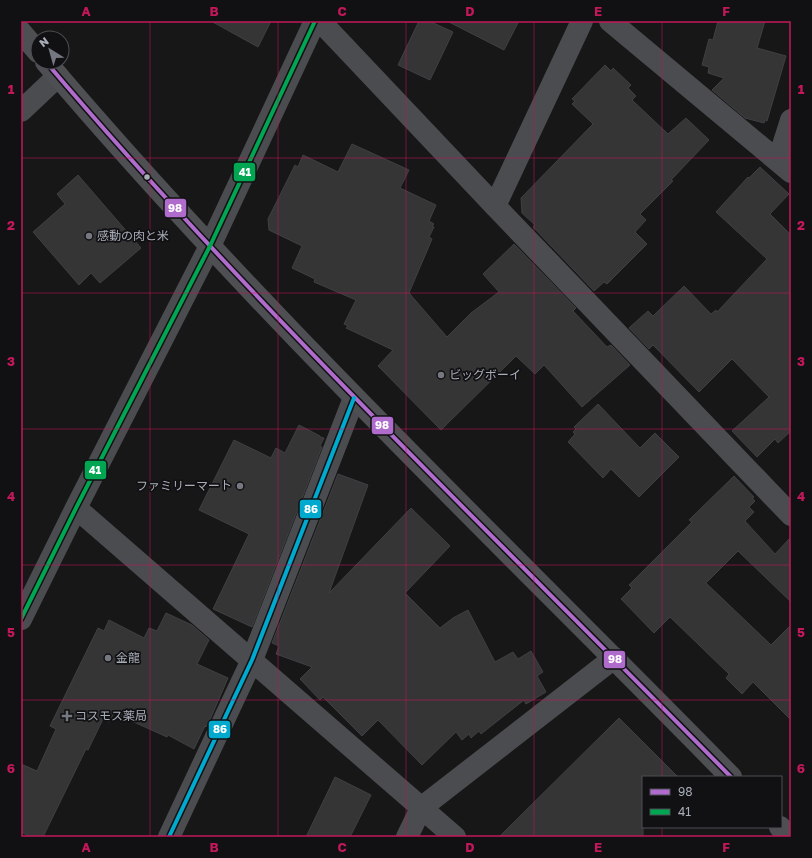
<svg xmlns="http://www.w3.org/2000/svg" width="812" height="858" font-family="'Golos Text','Noto Sans JP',sans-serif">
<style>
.building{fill:#353536;stroke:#3f4043}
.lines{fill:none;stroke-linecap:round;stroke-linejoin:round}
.minor{stroke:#4b4c50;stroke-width:22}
.major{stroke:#4d4f52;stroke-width:22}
.bus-1-casing{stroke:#111113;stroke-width:7}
.bus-2-casing{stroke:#111113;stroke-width:7}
.bus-3-casing{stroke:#111113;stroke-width:7}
.bus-1{stroke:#b06ccc;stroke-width:4}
.bus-2{stroke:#00a651;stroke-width:4}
.bus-3{stroke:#00a9ce;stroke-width:4}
.grid{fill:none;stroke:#c2185b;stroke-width:1;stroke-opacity:0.55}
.bus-dot{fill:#a8adb8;stroke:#111113;stroke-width:1.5}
.poi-dot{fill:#757880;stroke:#111113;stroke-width:1.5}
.labels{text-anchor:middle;stroke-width:3.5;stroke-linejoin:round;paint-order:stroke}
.poi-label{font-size:12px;fill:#a8adb8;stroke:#111113;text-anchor:start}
.line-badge{stroke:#111113;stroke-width:1.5}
.badge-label{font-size:11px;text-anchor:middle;font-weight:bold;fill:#fff}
.neatline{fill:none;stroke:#c2185b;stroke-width:1.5}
.grid-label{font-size:13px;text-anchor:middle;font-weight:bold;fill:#c2185b}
</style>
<rect width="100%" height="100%" fill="#171717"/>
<path class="building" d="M211 21H271L258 47Z
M419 21H429L453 32 430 80 398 65Z
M447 21H519L504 50Z
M718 21H765L757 48 786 56 767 121 765 120 764 123 745 118 712 90 724 78 708 73 709 67 702 65 709 39 713 40Z
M605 65 611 71 613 68 631 85 628 88 636 96 632 100 668 134 686 118 709 140 671 180 673 181 640 214 646 220 635 232 647 244 607 284 604 282 594 291 533 227 535 225 522 213 521 198 593 124 572 104 575 101 572 99Z
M352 144 409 170 400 188 436 205 429 221 434 224 432 226 434 227 429 237 432 239 409 293 447 337 471 313 499 292 483 274 514 244 576 308 573 311 607 347 611 345 630 365 582 407 544 365 535 374 516 356 441 430 378 366 393 350 346 328 348 326 344 324 356 300 314 282 315 279 292 268 302 246 269 230 268 219 295 165 298 167 303 155 338 172Z
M760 167 789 194 770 214 790 234 791 233V431L778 443 775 439 757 457 732 431 769 397 732 359 699 392 653 345 649 349 629 328 648 311 653 316 684 286 711 314 716 310 717 312 767 259 716 212 748 177 749 178Z
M78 175 141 248 100 283 91 273 79 285 33 232 65 204 57 194Z
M598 404 640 448 655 433 679 457 639 497 611 469 603 478 568 442 575 434 573 432 576 429 574 427Z
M299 425 320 436V437L324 438 320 446 322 447 252 627 213 609 249 534 199 510 234 440 271 458 276 448 285 453Z
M338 474 368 485 329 593 411 508 450 546 405 593 440 628 453 618 468 610 495 662 513 652 518 659 531 651 543 672 537 676 546 692 526 704 524 700 481 734 479 731 471 738 469 734 462 740 456 732 422 765 378 720 362 736 323 697 320 700 300 679 312 667 276 654 279 646 272 643Z
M734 476 754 497 752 498 755 501 749 507 754 512 745 521 775 554 791 537V602L738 551 706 583 771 645 791 625V720L753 682 742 694 726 678 729 674 670 617 654 633 621 599 632 588 629 585 692 522 689 520Z
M166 613 192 625 209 640 197 664 228 678 209 722 206 727 205 726 194 749 168 735 167 737 114 713 109 722 103 719 88 750 86 749 43 837H31L21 832V764L37 771 56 729 50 726 98 628 104 631 109 620 144 638 149 628 157 631Z
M619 718 678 777H643V837H499Z
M335 777 371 795 350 837H306Z"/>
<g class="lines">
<path class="minor" d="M320 21 495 206 791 515
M610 21 791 172
M21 111 58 76
M778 161 791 120
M495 206 582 21
M76 508 455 837
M21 619 76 508 210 246 315 21
M169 837 252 660 354 398
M407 837 421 808 614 658"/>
<path class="major" d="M21 32 38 52
M46 62C260 314 500 541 731 777
M780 827 790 837"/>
<g class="bus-1-casing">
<path id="bus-1" d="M46 62C260 314 500 541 731 777"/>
</g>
<g class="bus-2-casing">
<path id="bus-2" d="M21 619 76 508 210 246 315 21"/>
</g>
<g class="bus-3-casing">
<path id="bus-3" d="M169 837 252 660 354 398"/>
</g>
<use href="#bus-1" class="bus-1"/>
<use href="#bus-2" class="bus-2"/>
<use href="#bus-3" class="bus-3"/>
</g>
<path class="grid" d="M150 21V837M278 21V837M406 21V837M534 21V837M662 21V777M21 158H791M21 293H791M21 429H791M21 565H791M21 700H791M662 827V837"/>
<circle class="bus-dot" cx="147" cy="177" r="3.5"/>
<g class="poi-dot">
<circle cx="89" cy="236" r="4"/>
<circle cx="441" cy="375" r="4"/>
<circle cx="240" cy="486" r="4"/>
<circle cx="108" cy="658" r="4"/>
<path d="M65 710h4v4h4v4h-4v4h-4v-4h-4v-4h4z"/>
</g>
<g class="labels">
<g class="poi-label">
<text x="97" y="240">感動の肉と米</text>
<text x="449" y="379">ビッグボーイ</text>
<text x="232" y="490" text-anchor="end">ファミリーマート</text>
<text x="116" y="662">金龍</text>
<text x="75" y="720">コスモス薬局</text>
</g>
</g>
<g class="line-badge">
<rect x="233" y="162" width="23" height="20" rx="4" fill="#00a651"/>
<rect x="164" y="198" width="23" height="20" rx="4" fill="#b06ccc"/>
<rect x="371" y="416" width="23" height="19" rx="4" fill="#b06ccc"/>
<rect x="84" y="460" width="23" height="20" rx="4" fill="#00a651"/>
<rect x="299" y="499" width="23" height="20" rx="4" fill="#00a9ce"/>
<rect x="603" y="650" width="23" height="19" rx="4" fill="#b06ccc"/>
<rect x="208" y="720" width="23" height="19" rx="4" fill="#00a9ce"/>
</g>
<g class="badge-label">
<text x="245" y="176">41</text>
<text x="175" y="212">98</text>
<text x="382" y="429">98</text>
<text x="95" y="474">41</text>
<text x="311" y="513">86</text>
<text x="615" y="663">98</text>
<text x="220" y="733">86</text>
</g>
<rect width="812" height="858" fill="none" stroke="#111113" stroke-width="44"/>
<rect x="642" y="776" width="140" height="52" fill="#111113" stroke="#4d4f55"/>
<rect x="650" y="789" width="20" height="6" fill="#b06ccc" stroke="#4d4f55"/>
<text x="678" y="796" font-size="12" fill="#a8adb8">98</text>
<rect x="650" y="809" width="20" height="6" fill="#00a651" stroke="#4d4f55"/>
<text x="678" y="816" font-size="12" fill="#a8adb8">41</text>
<g transform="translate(50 50) rotate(323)"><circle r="19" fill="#111113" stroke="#4d4f55"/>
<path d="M0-3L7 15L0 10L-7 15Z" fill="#757880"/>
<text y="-6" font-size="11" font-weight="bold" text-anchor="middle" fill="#a8adb8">N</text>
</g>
<rect x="22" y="22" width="768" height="814" class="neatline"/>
<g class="grid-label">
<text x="86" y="16">A</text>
<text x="214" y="16">B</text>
<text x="342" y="16">C</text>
<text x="470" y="16">D</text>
<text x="598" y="16">E</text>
<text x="726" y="16">F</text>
<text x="11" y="94">1</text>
<text x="801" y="94">1</text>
<text x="11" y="230">2</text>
<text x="801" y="230">2</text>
<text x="11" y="366">3</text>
<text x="801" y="366">3</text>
<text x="11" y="501">4</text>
<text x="801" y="501">4</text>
<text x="11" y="637">5</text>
<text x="801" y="637">5</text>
<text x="11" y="773">6</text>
<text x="801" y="773">6</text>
<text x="86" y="852">A</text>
<text x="214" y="852">B</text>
<text x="342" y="852">C</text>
<text x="470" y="852">D</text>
<text x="598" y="852">E</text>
<text x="726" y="852">F</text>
</g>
</svg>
